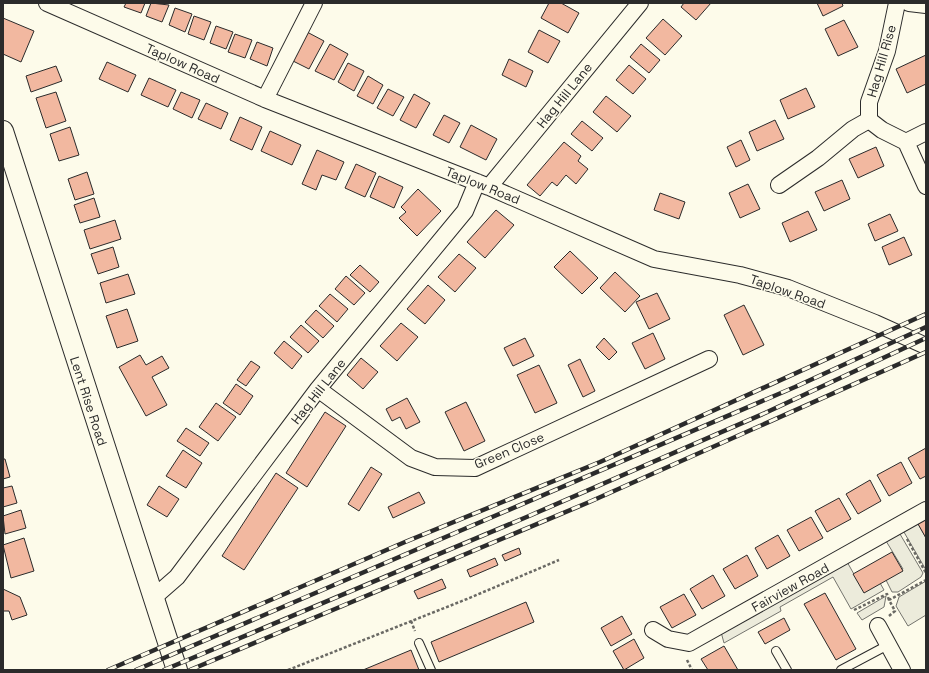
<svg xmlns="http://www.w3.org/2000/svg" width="929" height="673" font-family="'Space Grotesk',sans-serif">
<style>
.green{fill:#ecebdb;stroke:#74746e}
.building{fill:#f2b8a0;stroke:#2b2b2b}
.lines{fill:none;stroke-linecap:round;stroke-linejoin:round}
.service-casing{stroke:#2b2b2b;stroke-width:10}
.minor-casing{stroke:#2b2b2b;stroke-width:18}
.tertiary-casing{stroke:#2b2b2b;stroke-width:22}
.path{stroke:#6a6964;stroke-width:2.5;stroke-dasharray:3 2;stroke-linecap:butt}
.service{stroke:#fdfbea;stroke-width:8}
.minor{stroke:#fdfbea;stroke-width:16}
.tertiary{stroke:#fdfbea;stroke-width:20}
.rail-casing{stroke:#2b2b2b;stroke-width:4.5}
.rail{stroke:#fdfbea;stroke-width:3;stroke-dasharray:9;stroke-linecap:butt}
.labels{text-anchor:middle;stroke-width:3;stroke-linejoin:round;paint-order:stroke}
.street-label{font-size:13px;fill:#2b2b2b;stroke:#fdfbea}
</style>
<rect width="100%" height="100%" fill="#fdfbea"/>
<path class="green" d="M916 520 926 538V570L901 527Z
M897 529 923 573 921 577 898 592H892L886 580 903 569 883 536Z
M846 560 864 592 880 583 884 590 851 609 833 577 780 607 781 611 724 643 721 632Z
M926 581V615L908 626 896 606 899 597Z
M886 596 884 607 862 620 857 613Z"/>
<path class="building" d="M126 3H145L141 13 124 7Z
M151 3 169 5 162 22 146 16Z
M549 3H561L579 13 568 33 541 18Z
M684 3H711L696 20 681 7Z
M817 3H842L843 6 823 16Z
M175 8 192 14 185 32 169 25Z
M194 16 211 22 204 40 188 34Z
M3 18 34 31 21 62 3 54Z
M663 19 682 36 665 55 646 38Z
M844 20 858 47 838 56 825 29Z
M216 26 233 32 226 49 210 43Z
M539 30 560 41 548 63 528 52Z
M307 32 324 41 309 69 291 60Z
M235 34 252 40 245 58 228 52Z
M257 42 273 48 267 66 250 59Z
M330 44 348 54 334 80 315 71Z
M641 44 660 60 649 73 630 57Z
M926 55V84L907 93 896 69Z
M509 59 533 71 526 87 502 75Z
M107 62 136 75 128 92 99 79Z
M348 63 364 71 354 91 338 82Z
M629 65 646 79 633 94 616 80Z
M56 66 62 81 31 92 26 76Z
M368 76 383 85 373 104 357 96Z
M149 78 176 90 168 107 141 95Z
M806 88 815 107 788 119 780 100Z
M388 89 404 97 393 116 377 108Z
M56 92 66 121 46 128 36 98Z
M181 92 200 100 192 118 173 109Z
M414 94 430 103 416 128 400 120Z
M606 96 631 116 617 132 593 112Z
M206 103 228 113 221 129 198 119Z
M444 115 460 123 449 143 433 135Z
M240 117 262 127 252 150 230 140Z
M775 120 784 139 757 151 749 132Z
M582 121 603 138 592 151 571 134Z
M471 125 497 139 486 160 460 147Z
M70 127 79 155 59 161 50 134Z
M270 131 301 145 292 165 261 151Z
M741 140 750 160 736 167 727 147Z
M564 142 581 156 578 161 588 169 576 184 566 175 557 186 552 182 540 196 527 185Z
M876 147 884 166 858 178 849 159Z
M317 150 344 162 336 180 322 175 316 190 302 184Z
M356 164 376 173 365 197 345 188Z
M87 172 94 194 75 200 68 179Z
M379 176 403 187 394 208 370 197Z
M842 180 850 199 824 211 815 192Z
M748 184 760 209 740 218 729 193Z
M418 189 441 211 417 236 399 218 406 212 401 207Z
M660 193 685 202 679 219 654 210Z
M94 198 100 217 80 223 74 205Z
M496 210 514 225 485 258 467 242Z
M808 211 817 230 790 242 782 223Z
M890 214 898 231 875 241 868 224Z
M115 220 121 239 90 249 84 230Z
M904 237 912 255 889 265 882 247Z
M113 247 119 267 98 274 91 254Z
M570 251 598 278 582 294 554 267Z
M459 254 476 268 455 292 438 277Z
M360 265 379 282 370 292 350 275Z
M615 272 640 296 625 312 600 288Z
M128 274 135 294 106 303 100 283Z
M346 276 365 293 354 305 335 289Z
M428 285 445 300 425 324 407 309Z
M657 293 670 319 649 329 636 302Z
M330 294 348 309 337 322 319 306Z
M744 305 764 345 743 355 724 315Z
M127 309 138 341 117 348 106 316Z
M316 310 334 326 323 338 305 322Z
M401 323 418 337 397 361 380 346Z
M301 325 319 341 308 353 290 337Z
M653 333 665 359 645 369 632 343Z
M525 338 534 356 513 366 504 348Z
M604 338 617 352 609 360 596 347Z
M284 341 302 356 292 369 274 353Z
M140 355 146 365 162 356 169 368 152 377 167 405 146 416 119 367Z
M361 358 378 372 363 389 347 375Z
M580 359 595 391 583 397 568 365Z
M251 361 260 367 246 386 237 380Z
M539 365 557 403 535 413 517 375Z
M236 384 253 396 240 415 223 403Z
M407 398 420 422 406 429 400 417 392 421 386 409Z
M466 402 485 441 464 451 445 412Z
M216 403 236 417 218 441 199 427Z
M325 412 346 426 307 487 286 473Z
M186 428 209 443 200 456 177 441Z
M926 448V476L920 479 908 458Z
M183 450 202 463 186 488 166 476Z
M3 459H5L10 477 3 479Z
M901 462 912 483 889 496 877 475Z
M371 467 382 474 359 511 348 504Z
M276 473 298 488 244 570 222 556Z
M870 480 881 501 858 514 846 494Z
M12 486 17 503 3 507V488Z
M159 486 179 499 167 517 147 505Z
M419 492 425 503 393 518 388 507Z
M839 498 851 519 827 532 815 511Z
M21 510 26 528 5 534 3 516Z
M811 517 823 538 799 551 787 530Z
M926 519V538L918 524Z
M778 535 790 556 767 569 755 548Z
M24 538 34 571 11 578 3 545Z
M519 548 521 554 505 561 502 555Z
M892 552 903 571 864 593 853 574Z
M747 555 758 576 735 589 723 569Z
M495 558 498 565 470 577 467 570Z
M713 575 725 596 702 609 690 589Z
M442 579 446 588 418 599 414 591Z
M3 589 20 597 27 615 12 620 9 611H3Z
M825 593 856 649 836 660 804 604Z
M684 594 696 615 672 628 660 607Z
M526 602 534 622 439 662 431 642Z
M622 616 632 634 611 646 601 628Z
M784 618 790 630 765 644 758 632Z
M634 639 644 658 624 670 613 651Z
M724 646 738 670H708L701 659Z
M411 650 419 670H363Z"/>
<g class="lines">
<g class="service-casing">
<path id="service" d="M419 643 431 670
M776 651 787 670
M841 670 888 645"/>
</g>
<g class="minor-casing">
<path id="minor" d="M47 3 265 99 489 187 654 259 740 275 788 288 875 323 926 346
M909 3 926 5
M265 99 314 3
M869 120 882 130 906 142 926 186
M906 142 926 132
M779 185 818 158 853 129 869 120V102L887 51 897 3
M489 187 640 3
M318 389 411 458 435 467 475 468 709 359
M153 598 177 577 318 389 465 211 477 182
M878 626 902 670
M653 630 668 639 689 643 926 510"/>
</g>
<g class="tertiary-casing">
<path id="tertiary" d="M3 131 177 670"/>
</g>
<path class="path" d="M907 539 926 573
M854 610 887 594 889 600
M889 616 895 611 889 600 926 580
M411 621 415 631
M687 660 692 670
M288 670 467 599 559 560"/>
<use href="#service" class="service"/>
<use href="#minor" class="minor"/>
<use href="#tertiary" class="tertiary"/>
<g class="rail-casing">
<path id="rail" d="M108 670 405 542 600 462 926 314
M136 670 795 387 926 327
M164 670 529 516 765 413 926 338
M190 670 587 503 926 352"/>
</g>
<use href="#rail" class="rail"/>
</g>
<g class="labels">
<g class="street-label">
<text transform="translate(881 61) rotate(-74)" y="5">Hag Hill Rise</text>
<text transform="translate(183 63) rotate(24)" y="5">Taplow Road</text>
<text transform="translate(564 95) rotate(-51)" y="5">Hag Hill Lane</text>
<text transform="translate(483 185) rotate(22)" y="5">Taplow Road</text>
<text transform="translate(788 291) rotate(19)" y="5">Taplow Road</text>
<text transform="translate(318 391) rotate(-52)" y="5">Hag Hill Lane</text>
<text transform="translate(89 401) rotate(72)" y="5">Lent Rise Road</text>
<text transform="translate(509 450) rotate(-23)" y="5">Green Close</text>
<text transform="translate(790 587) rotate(-29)" y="5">Fairview Road</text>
</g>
</g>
<rect width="929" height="673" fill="none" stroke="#2b2b2b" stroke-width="8"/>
</svg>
